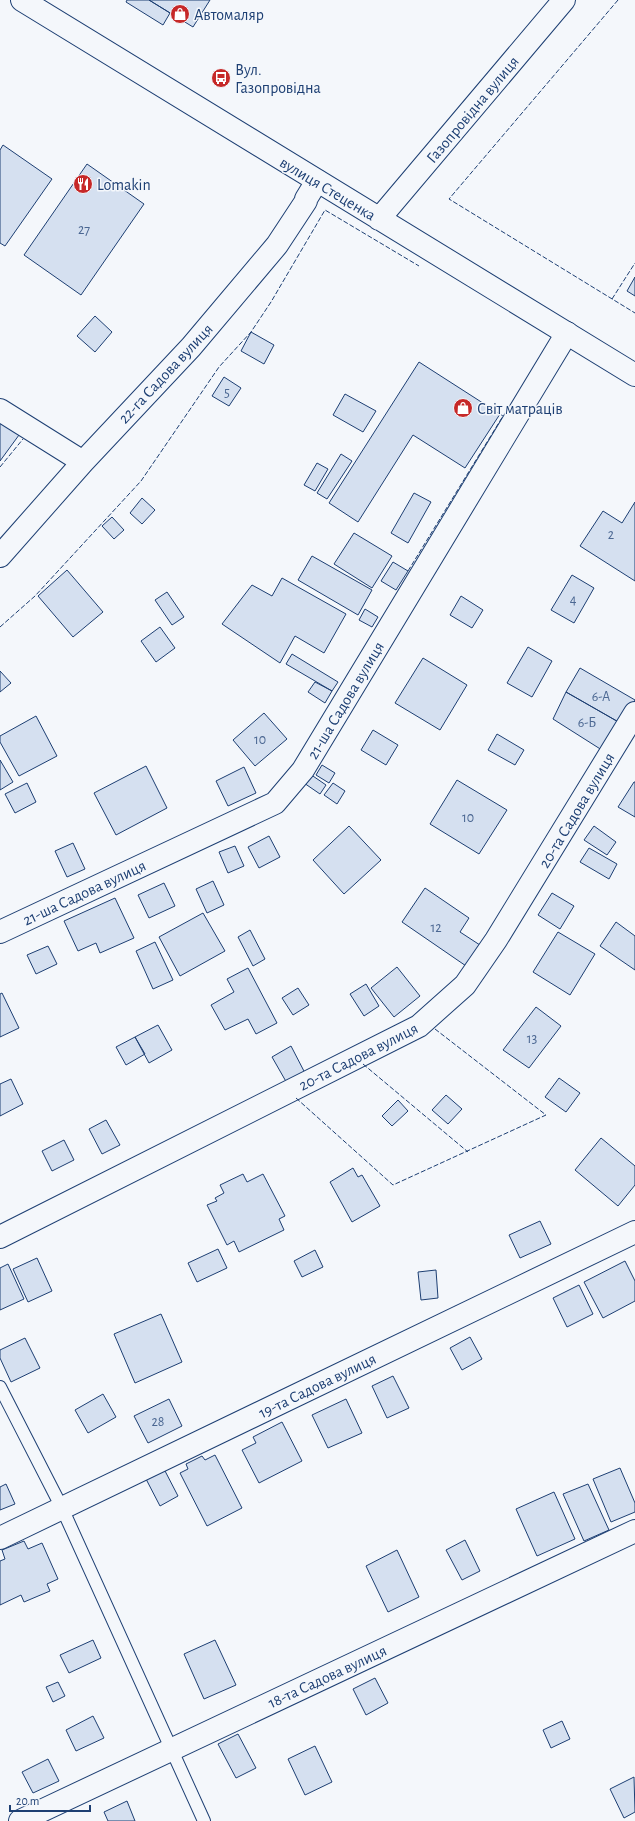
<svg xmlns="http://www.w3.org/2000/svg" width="635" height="1821" font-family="'Alegreya Sans',sans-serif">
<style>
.building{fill:#d5e0f0;stroke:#1d3f73}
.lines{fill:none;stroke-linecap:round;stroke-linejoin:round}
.lane-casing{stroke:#1d3f73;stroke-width:14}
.street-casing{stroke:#1d3f73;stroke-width:24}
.secondary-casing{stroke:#1d3f73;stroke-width:24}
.lane{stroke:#f4f7fb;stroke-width:12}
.street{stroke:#f4f7fb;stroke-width:22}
.secondary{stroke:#f4f7fb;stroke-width:22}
.fence{stroke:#1d3f73;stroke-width:1;stroke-dasharray:5 2;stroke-linecap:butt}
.labels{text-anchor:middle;stroke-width:3;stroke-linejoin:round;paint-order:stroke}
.number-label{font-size:14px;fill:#4b6792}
.poi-label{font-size:16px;fill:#1d3f73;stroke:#f4f7fb;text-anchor:start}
.street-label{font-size:16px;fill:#1d3f73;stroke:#f4f7fb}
</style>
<rect width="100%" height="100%" fill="#f4f7fb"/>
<path class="building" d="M127 0H149L170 13 163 25 126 2Z
M149 0H210L193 27Z
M3 145 52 179 5 246 0 243V150Z
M87 164 144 204 81 295 24 255Z
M635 277V296L627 291Z
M95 316 112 332 95 352 77 336Z
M251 332 274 345 264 364 241 351Z
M419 362 500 414 465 468 413 435 358 522 329 503Z
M224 377 241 388 229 406 212 396Z
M345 394 376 411 363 432 333 415Z
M0 422 19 435 0 461Z
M341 454 352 461 327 499 317 493Z
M317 463 328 469 315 491 304 485Z
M414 493 431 502 408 543 391 533Z
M142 498 155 510 142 524 130 513Z
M635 502V581L580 546 603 511 622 523Z
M112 517 124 530 114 539 102 526Z
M354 533 392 556 372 588 334 564Z
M312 556 372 590 358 615 298 580Z
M393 562 408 571 396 590 381 581Z
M67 570 103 612 73 637 38 596Z
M572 575 594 588 574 623 551 610Z
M282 578 346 614 324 653 295 636 280 663 222 624 252 585 272 596Z
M167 592 184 617 172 625 155 600Z
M461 596 483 610 472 628 450 615Z
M365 609 378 617 372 627 359 620Z
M160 627 175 648 156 662 141 641Z
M528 647 552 661 532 697 507 683Z
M292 654 338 682 332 691 286 664Z
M423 658 467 685 440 730 395 703Z
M580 668 635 700 622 724 566 692Z
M0 671 11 683 0 692Z
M315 682 332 691 325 703 308 692Z
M566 692 622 724 605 752 553 719Z
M264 713 287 739 255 766 233 740Z
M36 716 57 756 19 776 0 742V736Z
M373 730 398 745 386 765 361 750Z
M497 734 524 750 515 765 488 750Z
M0 760 13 782 0 790Z
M322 765 335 773 329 783 316 775Z
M146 766 167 808 116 835 94 793Z
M244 767 256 793 228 806 216 781Z
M310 774 326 785 320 794 304 783Z
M457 780 507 810 479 854 430 824Z
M634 782H635V817L618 807Z
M27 783 36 802 15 813 5 794Z
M333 783 345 791 337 804 324 795Z
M349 826 381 860 344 894 313 860Z
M594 826 616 842 607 855 584 840Z
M269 836 280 857 259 868 248 847Z
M73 843 85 869 67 877 55 851Z
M235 846 244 866 228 873 219 852Z
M589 848 617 864 609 879 580 862Z
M213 881 224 905 207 913 196 889Z
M164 883 175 906 149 918 138 895Z
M425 888 469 918 460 932 483 947 469 968 402 922Z
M552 893 574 906 560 929 538 915Z
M115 898 134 938 100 953 96 943 78 951 64 921Z
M203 913 225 951 180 976 159 937Z
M616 922 635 936V970L600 946Z
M250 930 265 959 253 966 238 937Z
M558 932 595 954 570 995 533 972Z
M155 942 173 980 153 989 136 951Z
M48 946 57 964 36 974 27 955Z
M397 967 420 996 394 1017 371 988Z
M248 968 277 1023 256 1034 248 1019 225 1030 211 1005 234 992 227 979Z
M366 984 379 1006 364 1016 350 994Z
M298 988 309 1005 293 1015 282 998Z
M2 993 19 1028 0 1037V994Z
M536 1007 561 1026 529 1068 503 1050Z
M158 1025 172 1050 149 1063 135 1037Z
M135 1037 145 1054 126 1065 116 1047Z
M291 1046 306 1075 288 1085 272 1057Z
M559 1078 580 1093 566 1112 545 1097Z
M11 1079 23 1104 0 1116V1084Z
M446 1095 462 1109 448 1124 432 1110Z
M398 1100 408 1111 392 1126 382 1116Z
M106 1120 120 1145 102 1154 89 1129Z
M601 1138 635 1166V1185L618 1206 575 1170Z
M64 1140 74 1160 52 1171 42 1151Z
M353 1168 358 1177 362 1175 380 1206 352 1222 330 1182Z
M243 1174 247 1182 263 1174 285 1216 279 1219 284 1230 239 1252 234 1241 227 1245 207 1205 217 1201 215 1198 224 1193 220 1185Z
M540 1221 551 1244 520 1258 509 1235Z
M218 1249 227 1268 197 1282 188 1263Z
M315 1250 323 1267 302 1277 294 1261Z
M37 1258 52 1291 28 1302 13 1269Z
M625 1261 635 1281V1301L603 1318 584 1282Z
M8 1264 24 1299 0 1310V1268Z
M436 1270 438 1298 421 1300 418 1272Z
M579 1285 593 1314 567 1327 553 1298Z
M161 1314 182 1362 135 1383 114 1334Z
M470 1337 482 1359 462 1370 450 1348Z
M25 1338 40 1368 11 1382 0 1358V1350Z
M393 1376 409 1408 387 1418 372 1386Z
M103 1394 116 1417 88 1433 75 1410Z
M169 1399 182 1426 148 1443 134 1416Z
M346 1399 362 1433 328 1448 312 1415Z
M282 1422 302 1461 259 1483 242 1450 256 1443 253 1437Z
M215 1455 242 1508 207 1526 180 1473 188 1469 186 1464 202 1456 205 1460Z
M620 1468 635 1503V1512L611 1522 593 1479Z
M164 1469 178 1496 160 1506 146 1479Z
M6 1484 15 1504 0 1510V1487Z
M588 1484 609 1530 584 1541 563 1494Z
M554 1492 575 1539 537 1556 516 1509Z
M465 1540 480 1571 462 1580 446 1550Z
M24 1541 28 1549 42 1543 58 1579 47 1584 50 1591 24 1602 21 1595 0 1605V1561L5 1559 2 1550Z
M397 1550 419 1597 388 1612 366 1566Z
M93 1640 101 1658 69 1673 60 1655Z
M215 1640 236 1685 204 1699 184 1654Z
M375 1678 388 1703 366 1715 353 1689Z
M58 1682 65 1696 53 1702 46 1687Z
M93 1716 104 1738 76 1751 66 1730Z
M562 1721 570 1739 551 1748 543 1730Z
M238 1734 256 1768 236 1778 218 1744Z
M315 1746 332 1782 305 1795 288 1759Z
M48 1759 59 1781 33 1793 22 1772Z
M634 1777 635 1812 624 1818 610 1789Z
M127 1801 135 1821H108L104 1812Z"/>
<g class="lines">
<g class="lane-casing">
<path id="lane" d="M0 1387 62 1508 204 1821"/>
</g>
<g class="street-casing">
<path id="street" d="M0 410 83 462
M0 556 83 462 191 347 277 245 306 201V199L317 181
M0 932 275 803 303 770 567 333
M0 1237 419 1026 465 985 496 940 635 713
M0 1538 635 1232
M20 1821 635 1531"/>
</g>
<g class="secondary-casing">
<path id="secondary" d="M22 0 635 375
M379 219 564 0"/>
</g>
<use href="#lane" class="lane"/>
<use href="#street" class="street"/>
<use href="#secondary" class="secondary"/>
<path class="fence" d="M618 0 449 199 635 313
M612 299 635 263
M0 467 23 439
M408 571 503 416 500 414
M0 627 35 596 141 481 219 367 251 332 271 302 325 210 419 266
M363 1064 468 1152
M296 1098 393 1185 546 1115 435 1029"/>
</g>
<defs>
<g id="shop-disc" transform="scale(1)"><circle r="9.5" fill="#c62828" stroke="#f4f7fb"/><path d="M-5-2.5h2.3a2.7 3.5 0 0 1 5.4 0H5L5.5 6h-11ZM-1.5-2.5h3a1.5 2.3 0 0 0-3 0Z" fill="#fff"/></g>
<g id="bus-disc" transform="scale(1)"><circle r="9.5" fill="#c62828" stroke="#f4f7fb"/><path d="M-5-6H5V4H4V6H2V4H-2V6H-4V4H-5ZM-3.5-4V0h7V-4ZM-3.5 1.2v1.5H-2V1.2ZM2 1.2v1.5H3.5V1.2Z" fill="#fff"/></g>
<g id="restaurant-disc" transform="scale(1)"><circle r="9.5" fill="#c62828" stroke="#f4f7fb"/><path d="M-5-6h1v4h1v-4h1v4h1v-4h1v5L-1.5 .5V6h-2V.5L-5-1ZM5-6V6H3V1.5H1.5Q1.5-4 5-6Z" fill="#fff"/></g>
</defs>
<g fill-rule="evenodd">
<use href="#shop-disc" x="180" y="14"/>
<use href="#bus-disc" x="221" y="78"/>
<use href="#restaurant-disc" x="83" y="184"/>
<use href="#shop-disc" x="463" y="408"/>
</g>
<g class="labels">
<g class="number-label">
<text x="84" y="234">27</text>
<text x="227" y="397">5</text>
<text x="611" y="539">2</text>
<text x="573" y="604">4</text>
<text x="601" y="701">6-А</text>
<text x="587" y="727">6-Б</text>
<text x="260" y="744">10</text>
<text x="468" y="822">10</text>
<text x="436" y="932">12</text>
<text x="532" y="1043">13</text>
<text x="158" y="1426">28</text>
</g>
<g class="poi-label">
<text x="194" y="20">Автомаляр</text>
<text x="235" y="75">Вул.<tspan x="235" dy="18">Газопровідна</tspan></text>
<text x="97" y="190">Lomakin</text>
<text x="477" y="414">Світ матраців</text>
</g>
<g class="street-label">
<text transform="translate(472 109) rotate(-50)" y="6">Газопровідна вулиця</text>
<text transform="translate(328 188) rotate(31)" y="6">вулиця Стеценка</text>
<text transform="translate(165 373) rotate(-47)" y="6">22-га Садова вулиця</text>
<text transform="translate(345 700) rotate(-59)" y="6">21-ша Садова вулиця</text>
<text transform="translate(576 810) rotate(-59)" y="6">20-та Садова вулиця</text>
<text transform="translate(84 892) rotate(-25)" y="6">21-ша Садова вулиця</text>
<text transform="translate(358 1056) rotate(-27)" y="6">20-та Садова вулиця</text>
<text transform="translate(317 1385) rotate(-26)" y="6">19-та Садова вулиця</text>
<text transform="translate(327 1676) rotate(-25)" y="6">18-та Садова вулиця</text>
</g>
</g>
<path d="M10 1805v6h80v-6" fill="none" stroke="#1d3f73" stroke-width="2"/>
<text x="16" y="1805" font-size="12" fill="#1d3f73" stroke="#f4f7fb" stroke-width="3" paint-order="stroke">20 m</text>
</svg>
